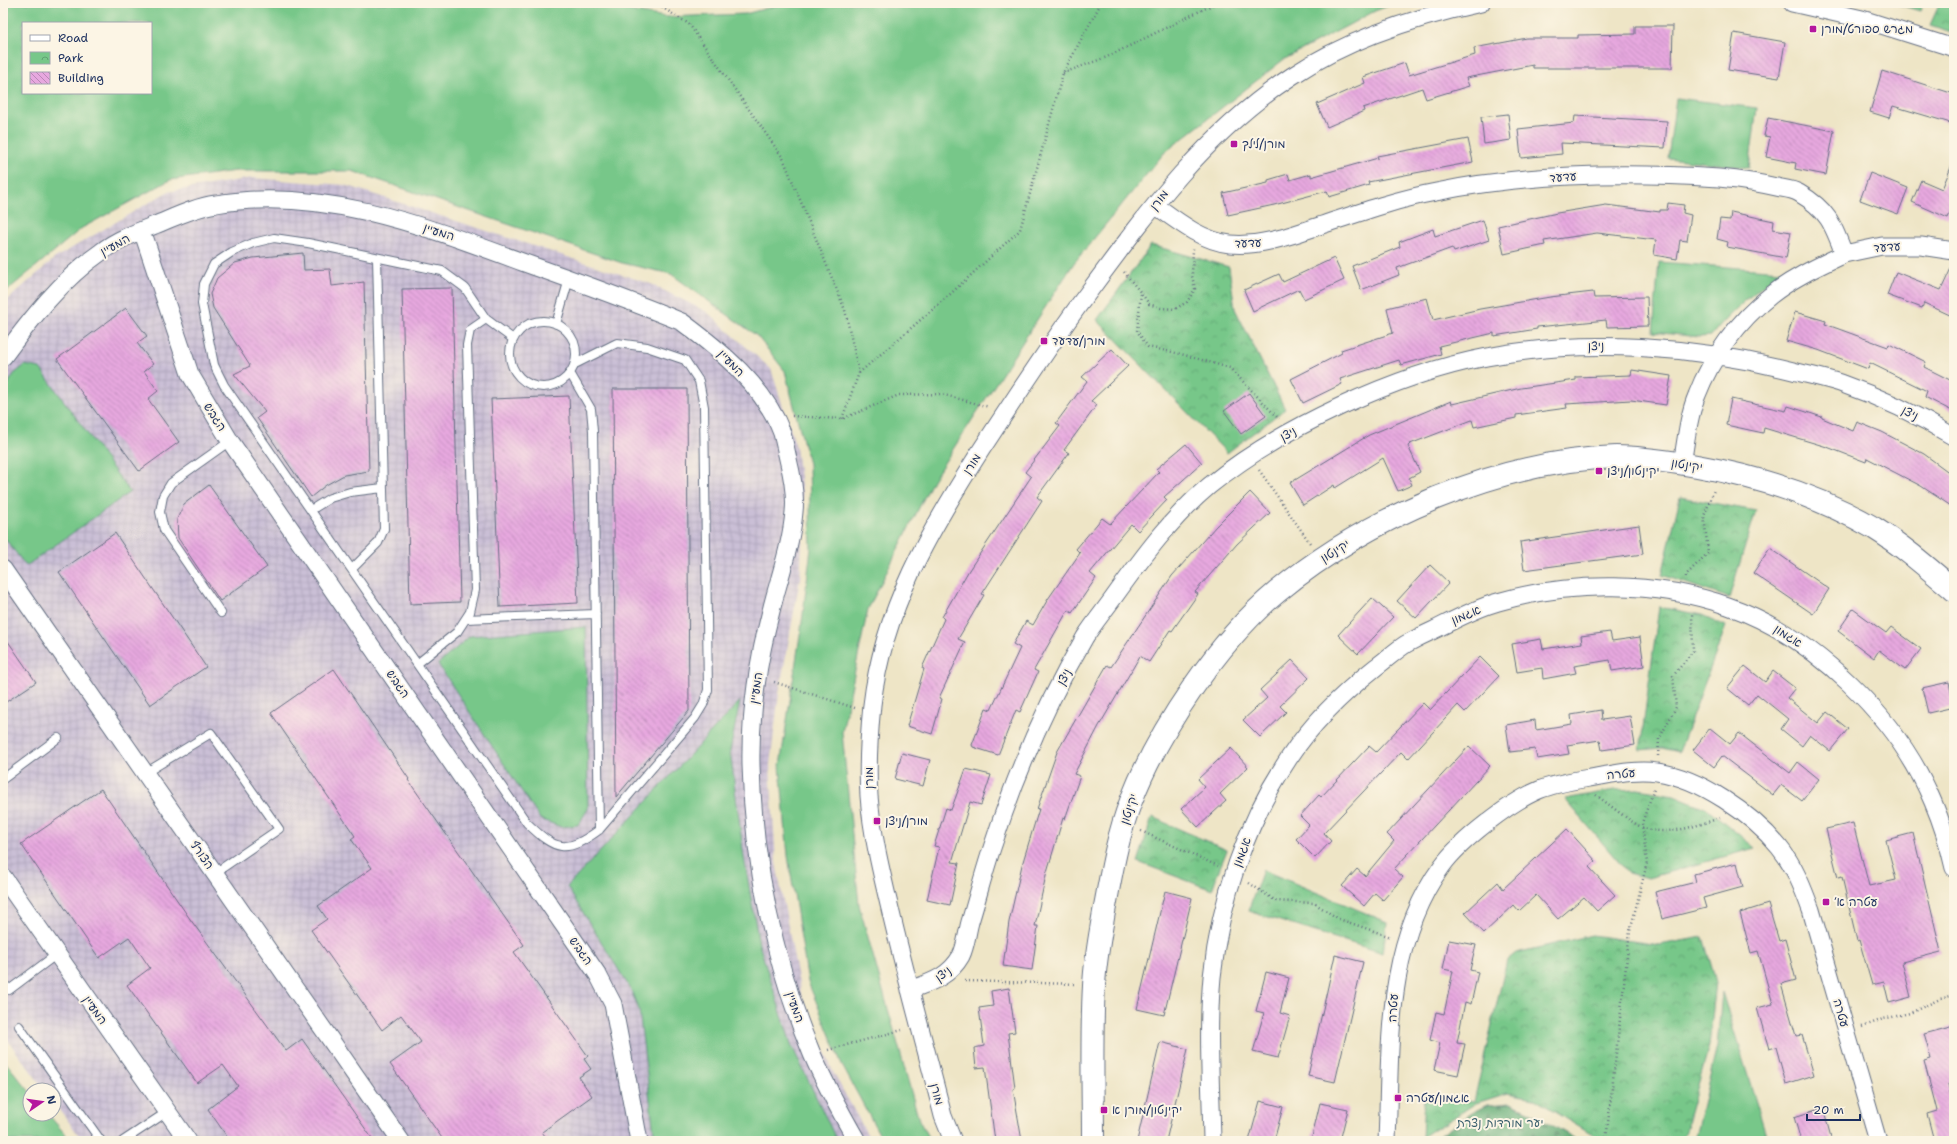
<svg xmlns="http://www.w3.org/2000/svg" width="1957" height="1144" font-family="'Shantell Sans','Playpen Sans Hebrew',sans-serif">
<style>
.industrial{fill:url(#industrial-grid)}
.grass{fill:#77c789;stroke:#497b74;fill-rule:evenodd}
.forest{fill:url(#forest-firs);stroke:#3e6e6a}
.park{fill:url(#park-crowns);stroke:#497b74}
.building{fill:url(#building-back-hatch)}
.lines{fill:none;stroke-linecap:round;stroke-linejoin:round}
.lane-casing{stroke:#656f82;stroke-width:10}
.street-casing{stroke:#656f82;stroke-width:19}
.secondary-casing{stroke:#656f82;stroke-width:24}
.path{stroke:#656f82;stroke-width:2.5;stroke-dasharray:1 3;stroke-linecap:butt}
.lane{stroke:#fff;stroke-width:8}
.street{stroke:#fff;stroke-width:17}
.secondary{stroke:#fff;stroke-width:22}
.poi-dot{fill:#b5179e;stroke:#fcf5e5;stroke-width:1.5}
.labels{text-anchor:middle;stroke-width:4;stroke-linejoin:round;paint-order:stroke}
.poi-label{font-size:12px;fill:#1b2f5e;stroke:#fcf5e5;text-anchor:start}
.street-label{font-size:12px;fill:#1b2f5e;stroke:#fcf5e5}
.park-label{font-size:12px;fill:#375d6b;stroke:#fcf5e5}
</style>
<defs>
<pattern id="industrial-grid" width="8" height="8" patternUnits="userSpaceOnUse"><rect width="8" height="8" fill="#cabfd6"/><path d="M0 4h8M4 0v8" fill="none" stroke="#ada4ba"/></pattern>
<pattern id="forest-firs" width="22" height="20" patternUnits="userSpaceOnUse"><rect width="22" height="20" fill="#61ac75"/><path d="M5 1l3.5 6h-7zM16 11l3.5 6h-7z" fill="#4f8c63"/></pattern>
<pattern id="park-crowns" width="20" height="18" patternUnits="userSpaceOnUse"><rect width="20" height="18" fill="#77c789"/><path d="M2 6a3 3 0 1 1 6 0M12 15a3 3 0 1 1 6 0" fill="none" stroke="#61a273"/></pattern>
<pattern id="building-back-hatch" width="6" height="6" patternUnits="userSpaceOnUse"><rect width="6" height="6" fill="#e7a8df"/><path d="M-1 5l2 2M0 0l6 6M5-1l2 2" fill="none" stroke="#ba89b8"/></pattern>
</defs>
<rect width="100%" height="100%" fill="#fcf5e5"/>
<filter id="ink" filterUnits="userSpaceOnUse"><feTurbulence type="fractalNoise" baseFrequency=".025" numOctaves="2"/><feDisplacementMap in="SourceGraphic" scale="8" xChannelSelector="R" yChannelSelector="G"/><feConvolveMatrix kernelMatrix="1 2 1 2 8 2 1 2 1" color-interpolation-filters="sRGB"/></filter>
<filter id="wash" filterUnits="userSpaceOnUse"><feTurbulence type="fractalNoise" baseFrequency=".012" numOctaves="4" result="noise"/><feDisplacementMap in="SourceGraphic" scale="16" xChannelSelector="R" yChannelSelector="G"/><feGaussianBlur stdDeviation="0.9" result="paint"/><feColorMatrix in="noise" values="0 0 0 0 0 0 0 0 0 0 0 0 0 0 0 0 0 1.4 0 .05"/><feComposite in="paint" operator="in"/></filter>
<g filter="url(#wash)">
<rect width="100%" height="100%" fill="#eee5c6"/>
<path class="industrial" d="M252 178 345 185 651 284 707 312 771 369 796 447 804 509 800 579 779 693 770 765 776 863 801 994 834 1074 871 1141H83L54 1102V1090H45L3 1034V304L55 258 167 192Z"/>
<path class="grass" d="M3 3H623L630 11 665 17 745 14 786 3H1396L1375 11 1283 60 1164 153 1074 263 933 480 868 609 842 732 859 905 919 1120 930 1141H883L843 1067 808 982 788 856 780 766 802 622 811 548 809 464 785 371 757 336 671 274 622 263 352 171H236L170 180 82 228 3 294ZM23 23H151V93H23Z
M1893 3H1923L1920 11Z
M1676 98 1757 108 1749 168 1668 158Z
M1659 262 1782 271C1757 291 1731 310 1711 336L1700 337 1653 332Z
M25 365 40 368 130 492 26 566 3 536V392L14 374Z
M586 627 588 809 578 825 561 827 540 819 438 664 470 636Z
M740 701 730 751 744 857 759 944 791 1044 837 1141H655L639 1010 630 988 567 887Z
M1722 992 1768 1141H1694L1717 1047Z
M3 1059 30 1092V1114H48L71 1141H3Z"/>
<path class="forest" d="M1511 1103 1530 1112 1579 1141H1432L1472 1113 1488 1105Z"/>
<path class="park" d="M1940 3H1954V33L1930 25Z
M1151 245 1229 267 1235 309 1285 409 1227 453 1097 320Z
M1680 497 1756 511 1729 598 1662 575Z
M1659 607 1702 615 1726 626 1679 752 1662 748 1640 750Z
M1638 789 1674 795 1708 809 1755 848 1648 878 1628 873 1565 799 1614 790Z
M1152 817 1227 850 1219 870 1212 890 1138 862Z
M1263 870 1387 922 1383 953 1248 911Z
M1592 935 1659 945 1703 937 1716 982 1709 1046 1684 1135 1678 1141H1604L1533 1098 1508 1093 1476 1103 1422 1138 1424 1096 1474 1101 1507 960 1516 953Z"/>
<g id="blocks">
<path class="building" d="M1635 26H1673L1672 68H1533V65L1466 78 1469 86 1426 99 1422 88 1363 108 1364 111 1327 127 1317 104 1365 83 1363 77 1405 63 1409 75 1475 55 1474 48 1527 38H1578V35L1635 34Z
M1734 33 1785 42 1779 78 1728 70Z
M1882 71 1954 94V124L1893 106 1889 118 1870 112Z
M1508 114 1511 140 1484 144 1481 117Z
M1575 116 1667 121 1665 148 1561 143 1562 154 1521 158 1518 129 1574 123Z
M1768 118 1834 131 1826 175 1795 169 1796 163 1766 157 1770 137 1764 136Z
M1468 139 1473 162 1368 182 1369 185 1329 197 1327 191 1274 205 1228 215 1223 193 1268 183V180L1288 174 1290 180 1311 174V177L1378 158 1377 156Z
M1954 160V203L1948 218 1912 202 1921 180 1942 189Z
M1870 173 1908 188 1898 214 1860 200Z
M1668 203 1684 205 1683 213 1691 215 1687 241 1680 240 1677 259 1654 255 1656 240 1597 233 1544 241 1545 245 1504 254 1498 226 1557 213 1606 205 1660 212V210H1667Z
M1731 212 1774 221 1773 229 1791 232 1786 258 1727 247 1728 242 1717 239 1720 219 1730 220Z
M1483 220 1489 240 1454 252 1452 248 1397 268 1399 275 1361 290 1352 266 1400 247 1399 242 1433 229 1435 236Z
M303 253 304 270 330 269 332 286 364 282 369 471 344 475 326 485 311 497 257 418 265 412 234 374 250 366 213 308 210 294 217 278 235 263 253 258Z
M1334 258 1344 280 1304 299 1299 289 1253 311 1244 290 1279 274 1283 282Z
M1954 262V317L1924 303 1922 308 1887 295 1896 272 1941 290Z
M452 288 460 602 410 604 402 289Z
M1593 292 1594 298 1647 297 1648 326 1607 327 1606 320 1537 327V329L1494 336V333L1439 346 1441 354 1401 365 1399 360 1340 379 1342 384 1303 403 1291 379 1342 353 1341 350 1393 333 1387 308 1427 298 1433 320 1480 309 1550 297Z
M126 308 147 336 137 343 153 364 144 371 158 391 148 399 179 442 139 471 57 359Z
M1795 312 1826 321 1825 324 1888 347 1889 344 1926 362 1924 367 1954 382V412L1925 397 1927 391 1870 363 1868 369 1818 350 1786 341Z
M1112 349 1128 366 1091 401 1097 405 1064 450 1069 453 1037 497 1042 501 982 594 984 595 958 639 965 642 939 698 942 699 932 734 907 726 924 669 922 668 944 619 942 617 969 570 1031 477 1025 472 1060 426 1056 423 1087 381 1082 377Z
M1632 370 1671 376 1666 405 1631 400 1566 404 1567 408 1516 415V418L1474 427 1472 420 1410 444 1408 446 1420 472 1409 478 1412 485 1398 491 1383 458 1335 488 1334 485 1303 505 1290 483 1369 435 1451 401 1452 404 1521 388 1576 380V377L1631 375Z
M613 389H687L689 711 616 797Z
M1249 393 1266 416 1241 434 1224 411Z
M569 396 578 603 500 607 491 399Z
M1731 399 1786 411 1788 406 1822 417V418L1853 431 1857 422 1882 432 1924 454 1954 476V508L1921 486 1867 458 1866 462 1827 447 1764 428 1763 433 1726 425Z
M1186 444 1202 463 1164 497 1167 500 1138 531 1131 524 1090 573 1096 578 1072 613 1068 610 1034 670 1038 672 1020 712 1016 710 998 755 973 747 972 745 986 708 991 710 1020 648 1013 644 1026 621 1033 625 1048 599 1080 553 1076 549 1102 518 1110 524 1159 472 1156 469Z
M209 485 267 567 220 601 178 538 177 519 184 504Z
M1250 492 1270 513 1237 544 1195 592 1198 594 1172 631 1170 630 1149 662 1140 656 1099 726 1074 774 1080 776 1065 819 1063 818 1046 875 1035 926H1038L1032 970 1003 966 1009 922 1022 865 1039 809H1037L1057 752 1107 665 1111 667 1172 576 1216 526Z
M1639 525 1643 554 1524 570 1520 542Z
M115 533 206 667 150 705 59 572Z
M1770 548 1829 589 1813 614 1753 573Z
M1430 565 1449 583 1416 618 1397 601Z
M1372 598 1393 617 1358 654 1338 635Z
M1853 609 1886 633 1891 627 1921 649 1905 670 1879 650 1874 658 1838 631Z
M1610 632 1612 641 1640 637 1644 666 1612 671 1610 660 1574 666 1576 673 1543 679 1542 668 1517 672 1512 644 1541 639 1543 649 1582 643 1581 636Z
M3 634 36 682 3 704Z
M1480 657 1499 676 1465 712 1458 705 1408 759 1401 752 1324 833 1331 841 1315 858 1296 839 1309 825 1300 816 1319 795 1321 797 1369 746 1376 752 1423 703 1430 710Z
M1292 660 1309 678 1280 706 1286 712 1260 737 1243 720 1267 698 1260 690Z
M1745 666 1765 682 1773 671 1795 688 1787 698 1818 723 1827 712 1848 729 1830 751 1810 735 1802 746 1781 729 1788 719 1757 694 1748 705 1727 688Z
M334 669 409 779 408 780 524 945 514 952 588 1056 584 1059 591 1069 579 1077 592 1096 542 1132 549 1141H444L390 1064 421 1042 401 1015 382 1030 311 930 327 919 318 906 372 868 351 839 355 836 271 713Z
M1949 682 1954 707 1928 713 1922 688Z
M1601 710 1602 720 1630 716 1635 745 1602 750 1600 740 1567 745 1569 754 1537 759 1535 749 1510 752 1506 725 1535 720 1536 730 1572 724 1571 715Z
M1710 728 1730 744 1739 733 1790 773 1798 762 1819 779 1802 801 1781 785 1773 795 1722 756 1714 767 1693 750Z
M1469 746 1490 766 1394 869 1403 877 1383 900 1375 893 1364 906 1342 886 1357 869 1365 876 1394 841 1387 834Z
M1231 748 1248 767 1220 794 1226 801 1198 827 1181 809 1205 787 1198 779Z
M902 753 930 760 923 786 895 779Z
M966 769 991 775 981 805 970 802 952 862 959 863 950 905 927 900 939 847 934 846 946 808 951 810Z
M101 789 190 919 286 1051 302 1039 374 1141H230L208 1109 238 1086 223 1065 197 1083 127 985 150 968 129 937 99 958 21 844Z
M1853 823 1869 886 1896 880 1886 840 1913 833 1941 952 1902 962 1911 997 1889 1003 1884 982 1872 985 1859 940 1857 941 1842 877 1838 878 1826 829Z
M1567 829 1596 861 1589 867 1615 895 1597 911 1584 897 1558 919 1536 895 1519 911 1514 905 1484 933 1465 913 1498 882 1503 889Z
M1737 863 1743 887 1703 898 1706 908 1662 919 1655 892 1696 882 1694 874Z
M1165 891 1192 898 1164 1015 1137 1009Z
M1768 904 1779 941 1785 939 1796 980 1781 984 1796 1036 1802 1035 1814 1075 1786 1084 1776 1047 1769 1049 1757 1008 1773 1004 1758 951 1751 953 1740 913Z
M1449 940 1476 945 1470 970 1478 972 1471 1004 1465 1002 1457 1043 1465 1044 1458 1075 1434 1070 1440 1043 1430 1040 1436 1012 1444 1014 1453 971 1443 969Z
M1335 955 1363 962 1335 1082 1308 1076Z
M1266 972 1289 978 1280 1013 1290 1016 1278 1058 1253 1052 1264 1013 1256 1011Z
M1009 988 1015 1032 1008 1033 1015 1088 1013 1089 1022 1141H995L985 1067 976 1068 974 1048 984 1046 979 1008 993 1006 991 991Z
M1954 1026V1058L1951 1059 1954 1071V1083L1948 1084 1954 1109V1141H1934L1927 1114 1937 1111 1924 1061 1931 1059 1924 1034Z
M1160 1042 1188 1049 1176 1099 1166 1141H1137Z
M1260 1101 1283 1107 1274 1141H1249Z
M1320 1103 1348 1109 1340 1141H1311Z
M1823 1108 1832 1141H1801L1794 1117Z"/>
</g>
</g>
<g filter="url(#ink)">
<use href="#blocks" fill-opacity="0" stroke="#656f82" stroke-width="1"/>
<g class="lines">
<g class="lane-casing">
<path id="lane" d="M510 354a33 33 0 1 1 66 0a33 33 0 1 1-66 0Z
M556 324 569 279
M513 339 486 319 465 288 442 271 308 243 274 238 253 243 232 252 214 264 204 284 202 304 214 365 224 385 527 823C556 851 566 854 599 830L695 718 703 705 708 690 704 407 699 381 685 360 647 347 617 343 575 364
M570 373 591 409 593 431 599 830
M311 510 330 498 350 492 383 488
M352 569 378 543 384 529 377 258
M221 613 164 530 160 512 163 496 171 483 230 441
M466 619 596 614
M417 664 457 632 470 612 475 590 467 345 470 330 486 319
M145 773 211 733 279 829 215 873
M3 779 58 738
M3 982 9 990 57 954
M19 1026 101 1141
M123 1141 167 1112"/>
</g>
<g class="street-casing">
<path id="street" d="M1792 3 1862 19 1954 48
M1155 205C1177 221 1202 241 1230 244 1263 247 1294 234 1325 224 1361 212 1398 199 1436 192 1528 173 1625 172 1719 178 1740 180 1760 183 1781 188 1787 189 1794 190 1799 193 1828 210 1833 224 1844 254L1882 246H1921L1954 251
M142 230 190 374 230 441 598 975 613 1004 639 1141
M3 357C31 319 62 279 101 252 116 240 137 232 155 225 175 217 195 207 216 204 321 186 425 226 522 262 576 281 629 300 682 322 720 350 765 387 782 433 784 441 786 450 788 459 792 475 796 495 794 512 791 546 779 578 771 611 758 661 750 713 751 765 753 863 774 963 812 1054 825 1084 841 1113 857 1141
M1682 464C1686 442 1688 416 1697 395 1711 358 1739 320 1770 296 1792 278 1819 266 1844 254
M3 569 401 1141
M3 877 188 1141
M910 990C931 982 949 977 961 956 966 946 967 933 970 922 978 896 985 868 994 842 1017 771 1047 702 1085 637 1094 623 1104 611 1114 597 1142 558 1172 517 1209 486 1280 428 1397 374 1487 357 1587 338 1694 346 1793 371 1809 375 1825 378 1840 383 1880 397 1918 415 1954 437
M953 1141 943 1116C926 1049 907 981 891 913 882 875 872 835 869 796 867 766 869 735 872 705 883 609 930 530 981 450 1013 401 1045 352 1079 305 1142 220 1202 135 1292 76 1348 39 1416 17 1481 3
M1212 1141C1211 1087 1207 1031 1212 977 1220 900 1246 823 1289 758 1312 723 1343 693 1376 667 1386 660 1395 651 1406 644 1415 639 1425 634 1434 630 1454 620 1476 608 1498 602 1570 581 1657 581 1728 606 1814 636 1898 718 1933 802 1942 823 1949 846 1954 868
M1387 1141C1391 1048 1384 945 1442 866 1460 841 1510 802 1539 790 1558 782 1580 780 1601 776 1618 773 1639 769 1657 772 1700 778 1752 814 1779 847 1794 865 1803 888 1811 910L1878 1141"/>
</g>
<g class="secondary-casing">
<path id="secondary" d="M1093 1141C1093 1089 1091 1037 1094 986 1095 961 1100 936 1104 912 1111 875 1117 837 1131 801 1158 731 1219 640 1277 592 1368 517 1498 461 1616 457 1643 457 1671 462 1697 466 1759 477 1819 496 1874 528 1903 546 1928 568 1954 590"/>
</g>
<path class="path" d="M655 3 689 24 783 158 845 310 859 373 842 419
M1063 73 1107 57 1216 3
M1124 272 1141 293 1137 331 1148 347 1181 354 1230 368 1279 419
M1142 294 1149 304 1161 308 1175 309 1187 302 1195 289 1192 276 1193 249
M859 373 947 297 1020 230 1063 73 1101 3
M792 416 842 419 899 395 941 394 989 407
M1259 470 1310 543
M1686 577V575L1708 553 1704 516 1714 490
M774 682 855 708
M1658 756 1659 739 1676 707 1673 676 1693 651 1692 612
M1596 795C1606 802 1634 825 1644 828 1670 836 1695 826 1720 818
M1141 831 1218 866
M1249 883 1276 901 1314 903 1339 919 1391 937
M965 981 1076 984
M1862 1027 1883 1019 1910 1013 1940 999 1954 995
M828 1050 902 1030
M1606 1141 1630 931 1647 863 1642 823 1654 789"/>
<use href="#lane" class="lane"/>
<use href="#street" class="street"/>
<use href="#secondary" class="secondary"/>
</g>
</g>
<g class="poi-dot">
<rect x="1809" y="25" width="8" height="8" rx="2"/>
<rect x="1230" y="140" width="8" height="8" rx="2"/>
<rect x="1040" y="337" width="8" height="8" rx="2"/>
<rect x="1595" y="467" width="8" height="8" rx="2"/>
<rect x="873" y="817" width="8" height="8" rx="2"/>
<rect x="1822" y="898" width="8" height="8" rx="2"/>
<rect x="1394" y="1094" width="8" height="8" rx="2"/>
<rect x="1100" y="1106" width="8" height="8" rx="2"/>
</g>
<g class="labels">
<g class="poi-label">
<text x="1821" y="33">מגרש ספורט/מורן</text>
<text x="1242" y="148">מורן/לילך</text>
<text x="1052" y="345">מורן/עדעד</text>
<text x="1607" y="475">יקינטון/ניצן</text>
<text x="885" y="825">מורן/ניצן</text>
<text x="1834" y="906">עטרה א׳</text>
<text x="1406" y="1102">אגמון/עטרה</text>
<text x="1112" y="1114">יקינטון/מורן א</text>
</g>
<g class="street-label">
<text transform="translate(1563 177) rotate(-5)" y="4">עדעד</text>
<text transform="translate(1159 200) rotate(-52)" y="4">מורן</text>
<text transform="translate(439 232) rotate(18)" y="4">המעיין</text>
<text transform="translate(1248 243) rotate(-3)" y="4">עדעד</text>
<text transform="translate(115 245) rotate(-29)" y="4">המעיין</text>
<text transform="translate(1887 247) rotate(-5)" y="4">עדעד</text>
<text transform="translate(1596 346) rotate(-2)" y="4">ניצן</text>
<text transform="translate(731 363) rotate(46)" y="4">המעיין</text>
<text transform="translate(1910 413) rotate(27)" y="4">ניצן</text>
<text transform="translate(215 417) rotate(57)" y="4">הגביש</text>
<text transform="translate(1288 434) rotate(-29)" y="4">ניצן</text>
<text transform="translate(972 464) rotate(-57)" y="4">מורן</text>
<text transform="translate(1687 465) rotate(9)" y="4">יקינטון</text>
<text transform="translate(1335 551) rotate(-32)" y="4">יקינטון</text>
<text transform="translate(1466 615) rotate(-23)" y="4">אגמון</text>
<text transform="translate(1788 636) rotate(33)" y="4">אגמון</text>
<text transform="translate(1064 677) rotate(-61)" y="4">ניצן</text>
<text transform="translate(398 684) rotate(55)" y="4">הגביש</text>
<text transform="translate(756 688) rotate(-81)" y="4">המעיין</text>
<text transform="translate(1621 774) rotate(-5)" y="4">עטרה</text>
<text transform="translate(869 778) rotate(-91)" y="4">מורן</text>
<text transform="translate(1129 809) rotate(-71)" y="4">יקינטון</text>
<text transform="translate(1242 852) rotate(-69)" y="4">אגמון</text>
<text transform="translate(202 855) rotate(55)" y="4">הצורף</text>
<text transform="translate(581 951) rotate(55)" y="4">הגביש</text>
<text transform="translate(943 974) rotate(-37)" y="4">ניצן</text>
<text transform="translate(795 1007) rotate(71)" y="4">המעיין</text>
<text transform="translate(1393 1008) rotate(-87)" y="4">עטרה</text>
<text transform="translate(95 1010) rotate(55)" y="4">המעיין</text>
<text transform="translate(1841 1013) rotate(74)" y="4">עטרה</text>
<text transform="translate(937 1094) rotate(75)" y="4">מורן</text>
</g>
<g class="park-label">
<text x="1500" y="1127">יער מורדות נצרת</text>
</g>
</g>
<rect width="1957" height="1144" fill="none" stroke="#fcf5e5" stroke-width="16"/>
<rect x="22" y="22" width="130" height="72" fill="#fcf5e5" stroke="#a2a6af"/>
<rect x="30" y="35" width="20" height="6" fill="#ffffff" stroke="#a2a6af"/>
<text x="58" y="42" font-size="12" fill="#1b2f5e">Road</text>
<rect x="30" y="52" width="20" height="12" fill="url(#park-crowns)" stroke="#a2a6af"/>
<text x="58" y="62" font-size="12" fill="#1b2f5e">Park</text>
<rect x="30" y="72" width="20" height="12" fill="url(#building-back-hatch)" stroke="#a2a6af"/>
<text x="58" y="82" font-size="12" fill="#1b2f5e">Building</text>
<g transform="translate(42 1102) rotate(77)"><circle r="19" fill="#fcf5e5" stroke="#a2a6af"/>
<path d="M0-3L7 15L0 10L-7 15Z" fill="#b5179e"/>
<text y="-6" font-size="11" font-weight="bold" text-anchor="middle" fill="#1b2f5e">N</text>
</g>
<path d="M1807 1114v6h53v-6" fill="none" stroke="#1b2f5e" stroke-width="2"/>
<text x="1813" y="1114" font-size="12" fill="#1b2f5e" stroke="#fcf5e5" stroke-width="3" paint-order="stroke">20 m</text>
</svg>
